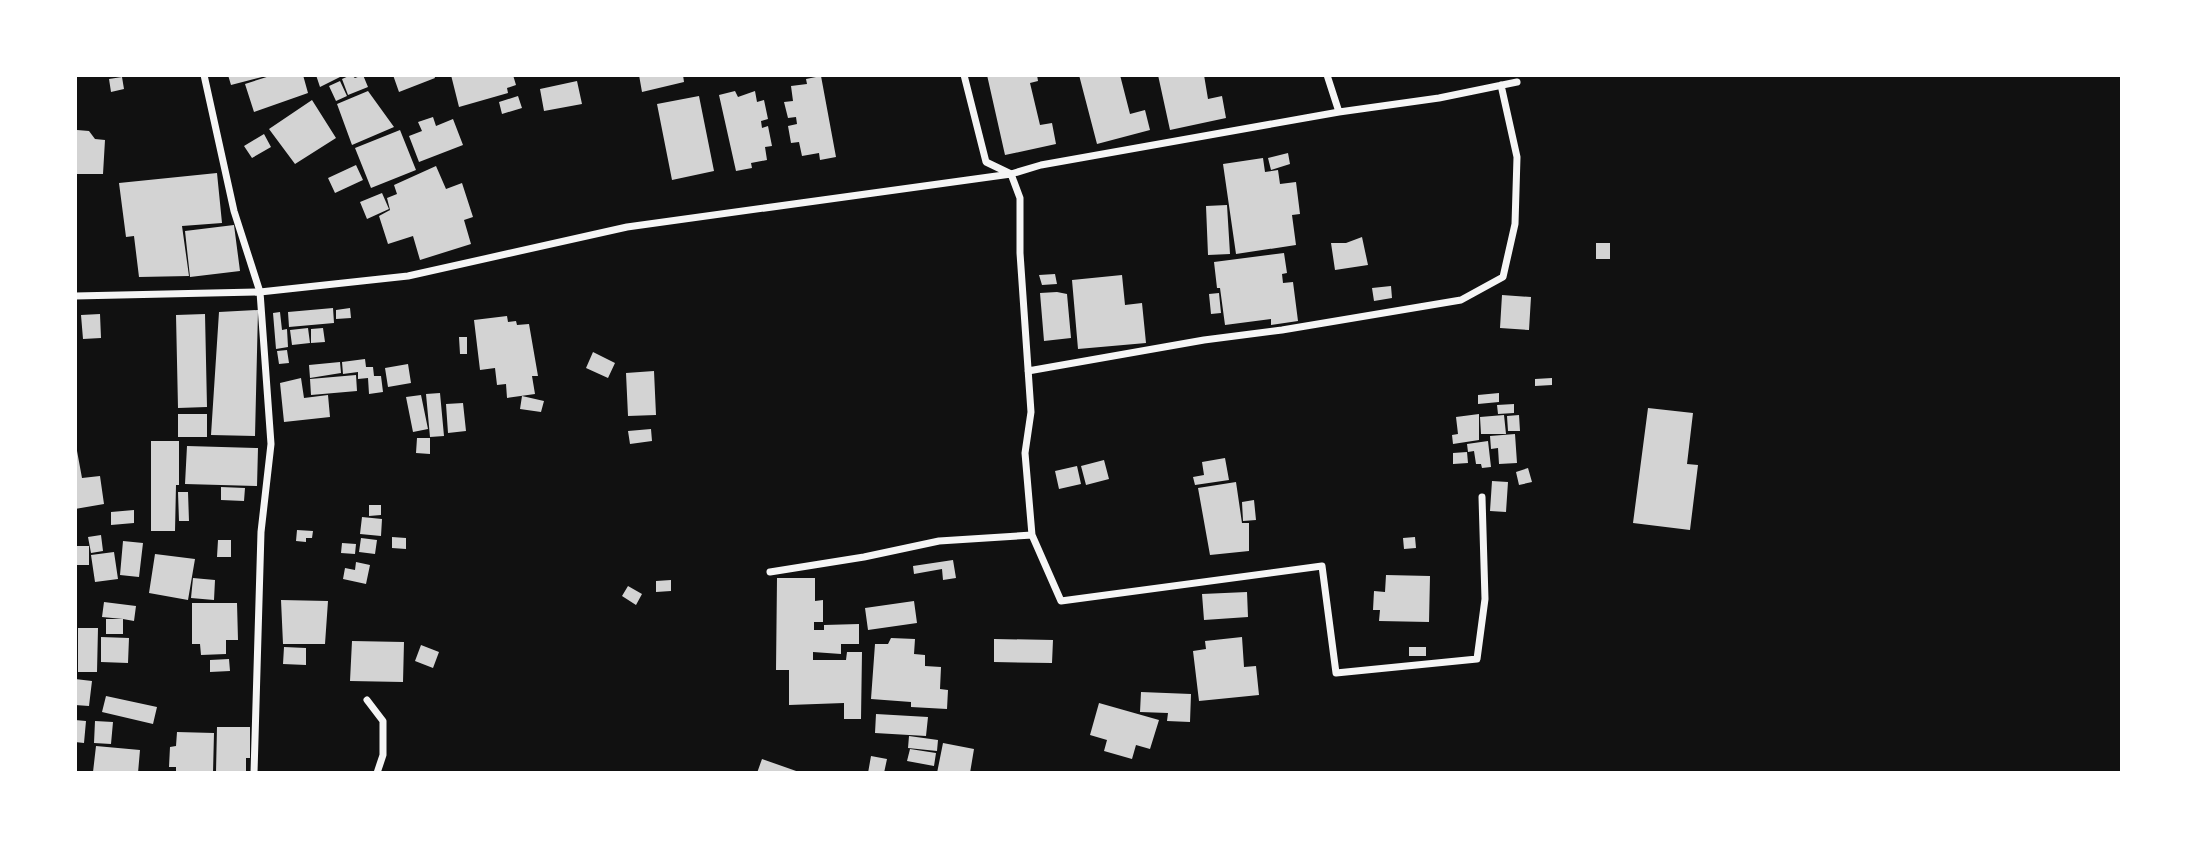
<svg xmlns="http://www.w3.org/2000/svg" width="2197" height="848" font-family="'Exo 2',sans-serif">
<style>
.building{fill:#d3d3d3}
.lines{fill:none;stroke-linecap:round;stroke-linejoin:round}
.minor{stroke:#f5f5f5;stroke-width:7}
</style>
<rect width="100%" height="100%" fill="#111"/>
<path class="building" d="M228 75H265L266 76 231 85Z
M273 75H303L308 93 254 112 245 84Z
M316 75H344L320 87Z
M351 75 355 78 363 75 368 87 348 95 342 79Z
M393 75H434L435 78 399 92Z
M451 75H513L516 85 507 88 508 93 459 107Z
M639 75H683L684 82 642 92Z
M987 75H1037L1038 81 1030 83 1040 125 1052 123 1056 144 1005 155Z
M1079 75H1120L1130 114 1145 110 1150 130 1097 144Z
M1158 75H1204L1208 99 1222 96 1226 118 1170 130Z
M821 76 836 157 820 160 819 153 802 156 799 142 791 143 788 126 797 124 796 117 788 118 784 102 793 101 791 86 807 84 806 79Z
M122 77 124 89 111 92 109 79Z
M340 81 347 96 336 101 329 86Z
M577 81 582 104 544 111 540 89Z
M368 91 394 127 352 145 337 104Z
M735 91 738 97 755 91 757 102 764 100 768 119 761 121 762 128 768 126 772 146 765 147 767 160 751 163 752 168 736 171 719 95Z
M518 96 522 108 502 114 499 102Z
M699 96 714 171 672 180 657 104Z
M312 100 336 138 295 164 269 129Z
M433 117 436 126 453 119 463 145 419 162 409 136 422 131 418 122Z
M77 130 89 131 95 139 105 140 103 174H77Z
M400 130 416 170 371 188 355 148Z
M264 134 271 147 252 158 244 146Z
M1288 153 1290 164 1271 170 1268 158Z
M1263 158 1265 172 1278 170 1280 184 1296 182 1300 214 1292 215 1296 245 1236 254 1223 164Z
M356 165 363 180 335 193 328 178Z
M436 166 446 189 462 183 473 217 464 220 471 244 420 260 413 236 388 244 379 216 390 210 391 214 387 198 397 194 394 185Z
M217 173 222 223 182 226 189 276 139 277 134 236 126 237 119 183Z
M382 193 389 209 367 219 360 202Z
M1227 205 1230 254 1208 255 1206 206Z
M234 225 240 271 190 277 185 231Z
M1362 237 1368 265 1335 270 1331 243H1346Z
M1596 243H1610V259H1596Z
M1284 253 1287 273 1282 274 1283 283 1293 282 1298 321 1271 325V319L1225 325 1220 288H1217L1214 262Z
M1055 274 1057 284 1042 285 1039 275Z
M1122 275 1125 305 1142 303 1146 343 1078 349 1072 280Z
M1391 286 1392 298 1374 301 1372 288Z
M1057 292 1067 294 1071 338 1044 341 1040 293Z
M1219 293 1221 313 1211 314 1209 294Z
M1502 295 1531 297 1529 330 1500 328Z
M333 308 334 323 289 327 288 312Z
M350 308 351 318 336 319V310Z
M258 310 255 436 211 435 219 312Z
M280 312 282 330 287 329 288 347 276 349 273 313Z
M100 314 101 338 83 339 81 315Z
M205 314 207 407 178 408 176 315Z
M507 316 508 322 516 321 517 325 529 324 538 376H532L535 394 507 398 506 384 497 385 495 368 480 370 474 320Z
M308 328 310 343 292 345 290 330Z
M323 328 325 342 311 343V329Z
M459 337H467V354H460Z
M287 350 289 363 279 364 277 351Z
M593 352 615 363 608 378 586 368Z
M365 359 366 367H373L374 376H381L383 392 369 394 368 378 358 379V372L343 374 342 362Z
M340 362 341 373 310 378 309 365Z
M408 364 411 383 388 387 385 368Z
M654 371 656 415 628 416 626 373Z
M356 375 357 391 311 395 310 379Z
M301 378 304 398 328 395 330 417 284 422 280 383Z
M1552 378V385L1535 386V379Z
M440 393 444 436 430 437 426 394Z
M1499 393V402L1478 404V395Z
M421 395 428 429 413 432 406 397Z
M522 396 544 401 541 412 520 409Z
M463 403 466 431 448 433 446 404Z
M1514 404V413L1498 414 1497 405Z
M1648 408 1693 413 1687 464 1698 465 1690 530 1633 523Z
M178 414H207V437H178Z
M1479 414V440L1453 444 1452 435 1458 434 1456 417Z
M1504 415 1506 434H1481L1480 417Z
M1519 415 1520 431H1508L1507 416Z
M651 429 652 441 630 444 628 431Z
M1515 434 1517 463 1499 464 1498 448 1491 449 1490 436Z
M417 438H430V454L416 453Z
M75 440 82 478 100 476 104 504 75 509Z
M151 441H179V485H176L175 531H151Z
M1488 441 1491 467 1482 468 1481 464H1476L1474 451 1468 452 1467 444Z
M187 446 258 448 257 486 185 484Z
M1467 452 1468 463 1453 464V453Z
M1225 458 1229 480 1195 485 1193 477 1204 475 1202 462Z
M1104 460 1109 479 1086 485 1081 466Z
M1077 466 1081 484 1059 489 1055 471Z
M1528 468 1532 482 1519 485 1516 472Z
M1492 481 1508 482 1506 512 1490 511Z
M1236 482 1242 523H1249V551L1210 555 1198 488Z
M221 487 245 488 244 501 221 500Z
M178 492H188L189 521H179Z
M1254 500 1256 520 1243 521 1242 502Z
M369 505H381V515L369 516Z
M134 510V523L111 525V512Z
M362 517 382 519 381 536 360 534Z
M297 530 313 531 312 538H306V542L296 541Z
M101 535 103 551 91 553 88 537Z
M392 537 406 538V549L392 548Z
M1415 537 1416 548 1404 549 1403 538Z
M361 538 377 540 375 554 359 552Z
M218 540H231V557H217Z
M123 541 143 543 139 577 120 575Z
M342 543 356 544 355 554 341 553Z
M75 546H89V565H75Z
M114 552 118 579 95 582 91 555Z
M155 554 195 559 188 600 149 593Z
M953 560 956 578 943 580 942 569 914 574 913 566Z
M356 562 370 565 366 584 343 579 345 568 355 570Z
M1386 575 1430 576 1429 622 1379 621 1380 610H1373L1374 591 1385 592Z
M193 578 215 580 214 600 191 598Z
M777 578H815V601L823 600V622H814V630H824V625L859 624V644H841V654L813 652V660H846L847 652H862L861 719H844V703L789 705V670H776Z
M671 580V591L656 592V581Z
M628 586 642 594 636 605 622 596Z
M1247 592 1248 617 1204 620 1202 594Z
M281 600 328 601 325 644H283Z
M914 601 917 623 868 630 865 608Z
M104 602 136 606 134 621 123 619V634H106V619H123L102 617Z
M192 603H237L238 640H226V654L201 655 200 644H192Z
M78 628H98L97 672H78Z
M101 637 129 638 128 663 101 662Z
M1242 637 1244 667 1256 666 1259 695 1199 701 1193 651 1206 649 1205 641Z
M891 638 915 639 914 654 925 655V666L941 667 940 689 948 690 947 709 911 707V702L871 699 875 644H888Z
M994 639 1053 640 1052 663 994 662Z
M352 641 404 642 403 682 350 681Z
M421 645 439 652 433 668 415 661Z
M284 647 306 648V665L283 664Z
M1409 647H1426V656H1409Z
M229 659 230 671 210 672V660Z
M75 679 92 681 89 706 75 705Z
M1141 692 1191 694 1190 722 1167 721 1168 713 1140 712Z
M106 696 157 707 153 724 102 712Z
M1099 703 1159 720 1150 749 1136 745 1132 759 1104 751 1107 740 1090 735Z
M876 714 928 717 926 736 875 733Z
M75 720 86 721 84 743 75 742Z
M95 721 113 722 111 744 94 743Z
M217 727H250V758H246V772H216Z
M177 732 214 733 213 773H176V767H169L170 747 176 746Z
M909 736 938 740 937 751 908 748Z
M943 743 974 749 970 773H937Z
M96 746 140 750 138 773 93 772Z
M910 749 936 753 934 766 907 761Z
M871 756 887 759 884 773H868Z
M762 759 799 772V773H757Z"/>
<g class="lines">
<path class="minor" d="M204 75 234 211 260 292 271 444 261 532 254 773
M964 75 986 162 1011 174 1020 198V253L1031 412 1025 453 1032 535 1061 601 1322 566 1336 673 1477 659 1485 599 1482 497
M1327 75 1339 112
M75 296 260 292 408 276 627 227 1011 174 1041 165 1339 112 1439 98 1517 82
M1028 371 1204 340 1282 330 1461 300 1503 277 1515 224 1517 157 1501 85
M770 572 864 557 939 541 1032 535
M367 700 383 721V755L377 773"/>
</g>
<rect width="2197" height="848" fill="none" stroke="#ffffff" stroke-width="154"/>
</svg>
